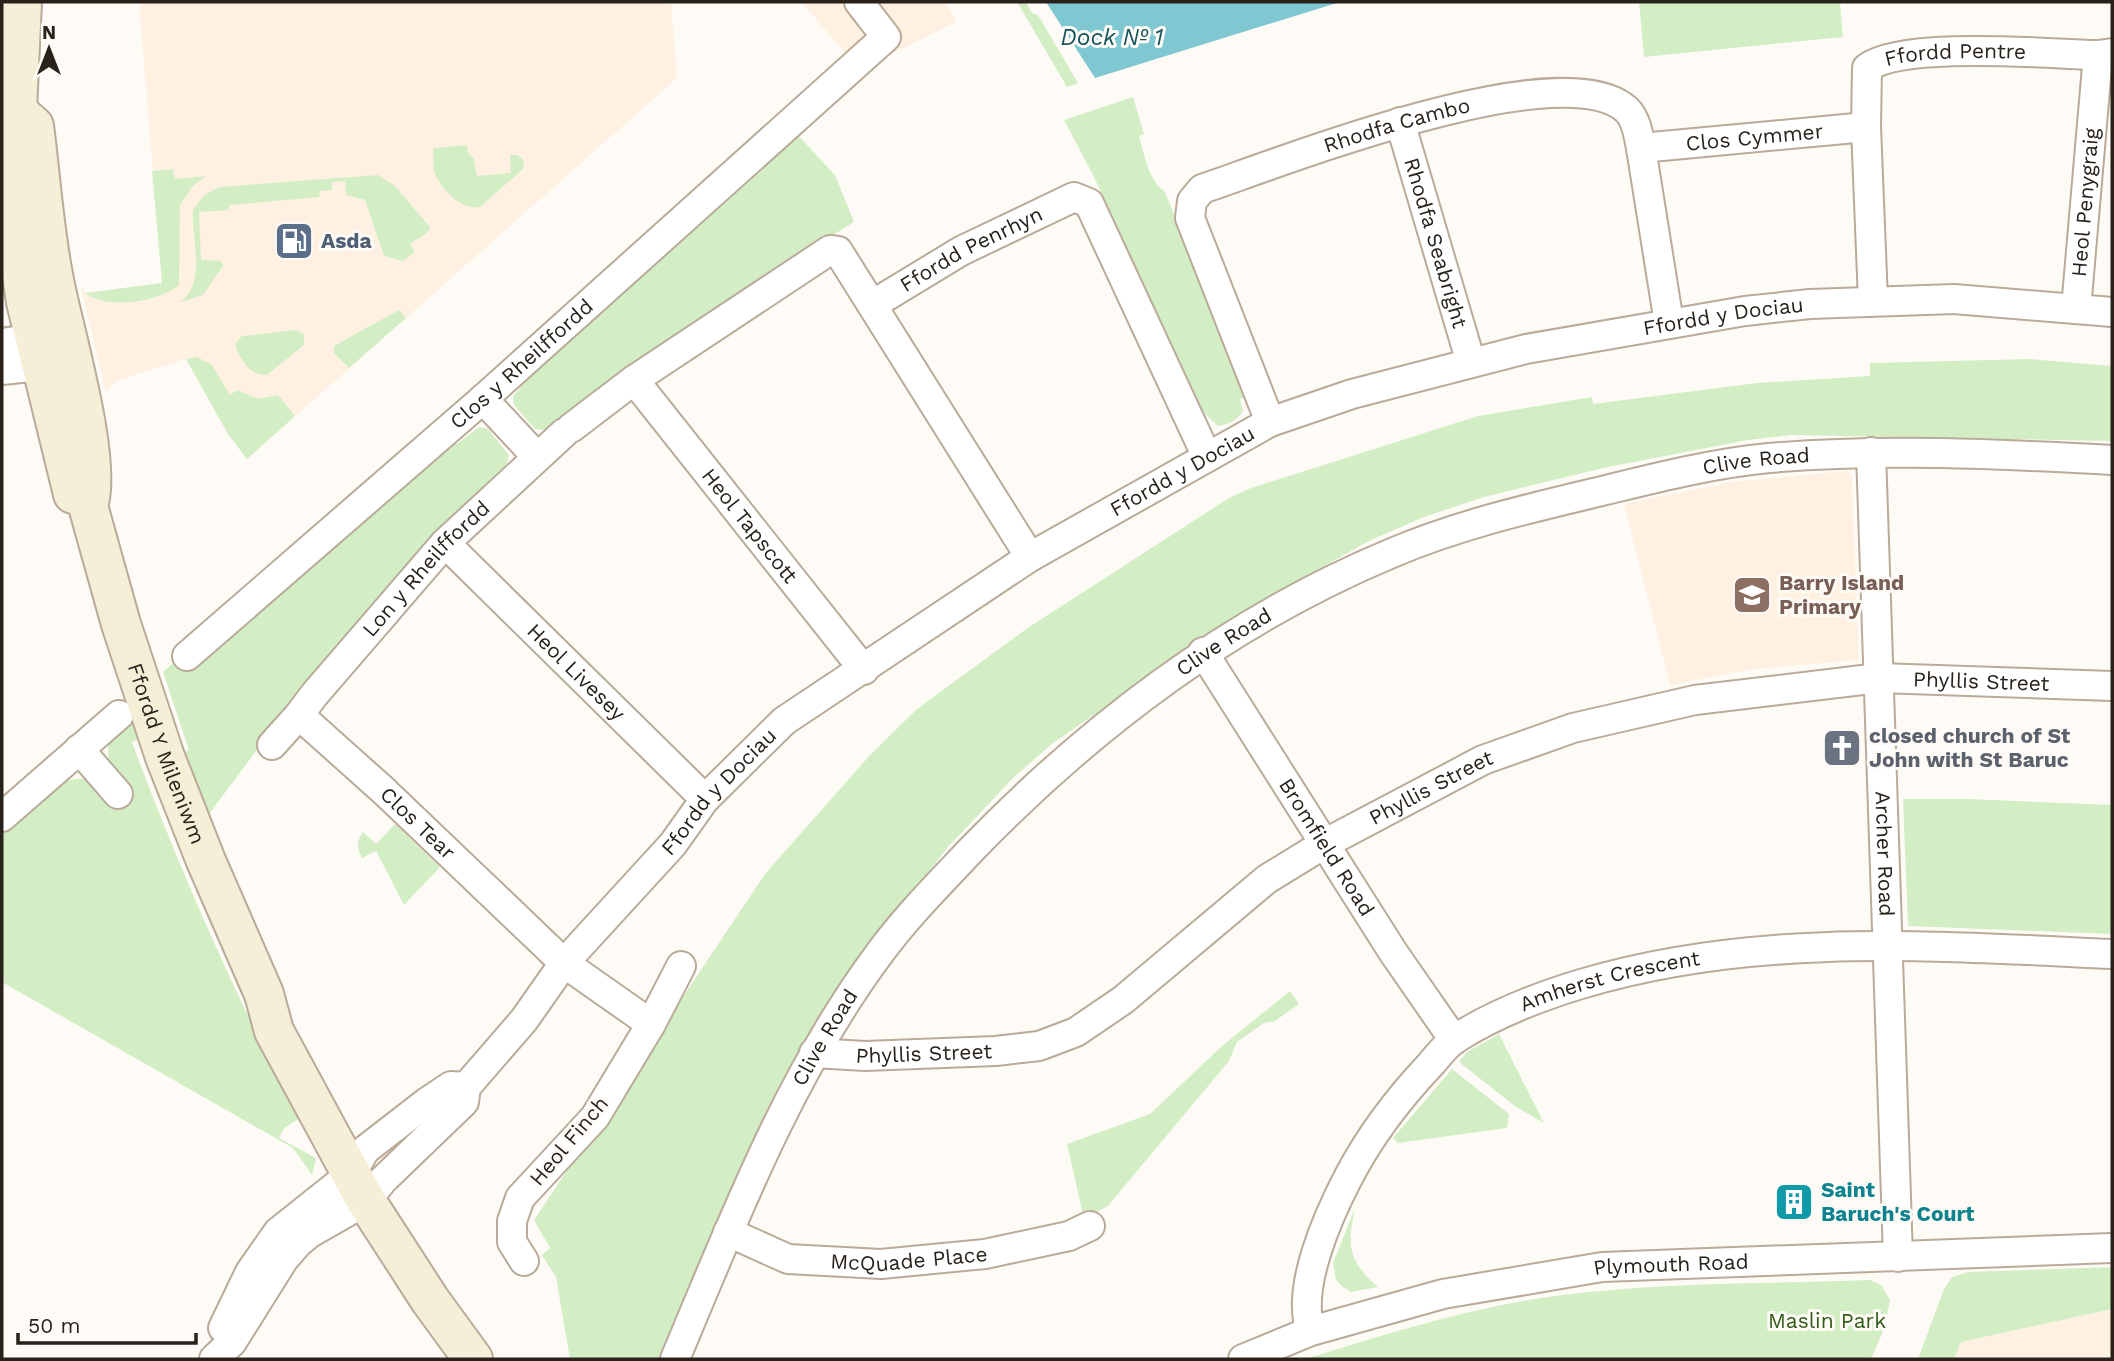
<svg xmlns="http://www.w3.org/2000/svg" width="2114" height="1361" font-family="'Work Sans',sans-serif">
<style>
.built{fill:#fef1e2}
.green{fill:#d3eec5}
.water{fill:#7fc8d2}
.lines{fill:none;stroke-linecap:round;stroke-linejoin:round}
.street-casing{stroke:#baaa99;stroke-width:32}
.secondary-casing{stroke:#baaa99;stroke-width:42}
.street{stroke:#fff;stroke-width:28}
.secondary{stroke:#f4efd6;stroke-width:38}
.labels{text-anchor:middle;stroke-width:6;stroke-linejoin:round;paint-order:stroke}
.street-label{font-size:21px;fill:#28221b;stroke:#fefbf7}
.service-label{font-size:21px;font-weight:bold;fill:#4e5e75;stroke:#fefbf7;text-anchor:start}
.education-label{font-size:21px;font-weight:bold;fill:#785e54;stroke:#fefbf7;text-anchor:start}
.worship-label{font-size:21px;font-weight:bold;fill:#5b616d;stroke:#fefbf7;text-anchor:start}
.culture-label{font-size:21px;font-weight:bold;fill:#0d838f;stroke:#fefbf7;text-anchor:start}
.park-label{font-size:21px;fill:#335a18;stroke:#fefbf7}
.water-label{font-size:23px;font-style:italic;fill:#13535b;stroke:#fefbf7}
</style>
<rect width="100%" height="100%" fill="#fefbf7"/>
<path class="built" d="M139 2H671L677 78 247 459 228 434 186 359 116 381 106 393 80 283 86 293 162 283Z
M801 2H946L957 22 889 55 864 74Z
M1846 471 1852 478 1859 660 1754 669 1670 685 1624 504 1730 482Z
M2112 1309V1359H1954L1961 1342Z"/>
<path class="green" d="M1017 2H1026L1032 13 1038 15 1078 83 1067 87Z
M1639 2H1840L1843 37 1644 57Z
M1133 97 1144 134 1139 136C1144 154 1149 181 1165 192L1247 396 1240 399 1243 411C1237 421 1229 424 1218 426L1203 412 1093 175 1064 120Z
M796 133 835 175 854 222 729 300 566 422 561 418 545 430 535 429 514 405 513 396 521 388 515 382Z
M467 145 468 153 474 159 477 176 511 173 510 155H517L524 160 523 169 480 207C463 211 443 191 436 176 432 169 434 156 433 148Z
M173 169 175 179 206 176 193 186 180 205 179 285C161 301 107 311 85 293L162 283 152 171Z
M378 175 394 185 430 227 428 232 410 244 415 252 403 261 384 256 365 200 346 195 345 181 332 182V190L319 191 320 197 229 205V210L199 212 201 260 221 261 223 266 203 295 178 303C208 286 191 238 193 210L203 196 219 187Z
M399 310 406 318 349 368 334 353V346Z
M296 330 304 335V345L267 375C249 376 240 359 235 344L242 336Z
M197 357 212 365 230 395 237 390 258 399 278 395 295 416 247 459 228 434 186 359Z
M2030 359 2112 366V441L1791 435 1748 440 1603 468 1484 497 1424 517 1369 541 1240 613 1052 744 1014 777 948 847 853 970 664 1359H570L556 1277 542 1255 550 1248 534 1220 765 874 870 755 917 709 1029 627 1229 498 1251 488 1478 416 1592 397 1593 404 1757 383 1870 376V363Z
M479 427 488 429 509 455 507 464 485 485 490 490 290 706 209 814 184 752 189 750 163 672 179 658 191 669 451 438 457 444Z
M131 721 138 740 132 742C180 872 236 996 299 1119L284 1128 279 1138 316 1158 312 1175 293 1148 2 982V834C24 815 57 770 90 780L109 767 108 744Z
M1968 799 2112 805V934L1908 926 1903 799Z
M395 824 440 867 404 905 376 851 362 858C357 848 356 841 363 832L376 844Z
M1290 991 1299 1004 1275 1021 1264 1023 1237 1042 1229 1061 1108 1206 1084 1219 1067 1144 1150 1114 1222 1046Z
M1499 1034 1544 1123 1516 1107 1459 1062 1467 1052Z
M1452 1069 1509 1114 1507 1128 1398 1143 1393 1138Z
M1355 1208C1347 1246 1348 1261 1378 1287L1351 1292 1343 1287 1336 1280 1333 1263Z
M2112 1267V1309L1961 1342 1954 1359H1918L1944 1289 1952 1277 1968 1272Z
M1870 1280 1881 1285 1890 1300 1885 1327 1871 1359H1305C1389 1333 1475 1306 1562 1295 1664 1282 1768 1284 1870 1280Z"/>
<path class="water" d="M1046 2H1340L1095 78Z"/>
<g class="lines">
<g class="street-casing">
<g id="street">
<path id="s1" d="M1400 122 1471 363"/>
<path id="s2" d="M1641 148 1866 127"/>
<path id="s3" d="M1873 301 1866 127 1867 68C1902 41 2049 54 2098 55L2112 53"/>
<path id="s4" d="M872 305 961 251 1074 197 1089 203 1207 457"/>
<path id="s5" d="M2076 309 2098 55"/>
<path d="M2 343 54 335"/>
<path d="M2 370 59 364"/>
<path id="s6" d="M634 380 864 670"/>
<path d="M483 399 537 457"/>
<path id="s7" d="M1270 422 1190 218 1192 201 1202 189C1284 161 1551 56 1622 106 1636 115 1638 133 1641 148L1669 323"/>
<path d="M571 428 634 380 830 250 838 251 1030 557"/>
<path id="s8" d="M1871 452 1898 1257"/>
<path id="s9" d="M445 543 705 799"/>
<path id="s10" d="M1203 652 1393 952 1454 1040"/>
<path id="s11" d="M187 656 483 399 886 37 859 2"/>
<path id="s12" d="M299 715 314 695 445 543 564 433"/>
<path id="s13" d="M272 745 299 715 384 791 564 963 651 1024 595 1117 520 1198 512 1221V1242L524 1261"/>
<path d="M79 749 118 794"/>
<path d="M2 817 119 715"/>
<path d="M651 1024 681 966"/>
<path id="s14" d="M814 1053 865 1056 996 1051 1039 1046 1076 1032 1123 1000 1267 879 1324 844 1483 760 1573 728 1695 700 1879 678 2112 686"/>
<path id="s15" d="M728 1232 788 1259 881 1264 985 1254 1069 1236 1090 1226"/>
<path d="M223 1328 250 1272 278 1232 352 1173 365 1150 427 1102 451 1086 466 1087"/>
<path id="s16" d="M1311 1331C1295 1289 1329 1214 1349 1176 1371 1134 1397 1100 1430 1065 1438 1056 1446 1045 1455 1039 1494 1014 1538 997 1581 984 1754 932 1935 946 2112 954"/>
<path id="s17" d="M214 1359 232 1342 284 1259 298 1243 310 1233 366 1201 383 1180 464 1102 466 1087 524 1020 564 963 673 844 705 799 784 721 1030 557 1270 422 1352 394 1526 349 1745 311 1810 304 1954 299 2112 312"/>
<path id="s18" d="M675 1359C733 1221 789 1075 879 954 906 917 940 883 971 850 1092 725 1231 620 1392 553 1460 524 1535 507 1606 490 1659 477 1715 463 1769 458 1883 448 1998 454 2112 460"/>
<path id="s19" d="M1243 1359 1311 1331 1443 1294 1602 1267 2112 1248"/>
</g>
</g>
<g class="secondary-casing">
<g id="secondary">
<path d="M22 2 17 111 9 128 15 227 26 302 73 494"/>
<path id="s20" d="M17 111 34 126C41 179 44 233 55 285 65 335 103 463 88 506L121 624 165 757 206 861 264 994 274 1031 366 1201 430 1300 473 1359"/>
</g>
</g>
<use href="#street" class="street"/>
<use href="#secondary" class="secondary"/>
</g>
<defs>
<g id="fuel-square" transform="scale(2.0125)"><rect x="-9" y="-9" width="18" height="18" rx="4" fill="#5c6f8a" stroke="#fefbf7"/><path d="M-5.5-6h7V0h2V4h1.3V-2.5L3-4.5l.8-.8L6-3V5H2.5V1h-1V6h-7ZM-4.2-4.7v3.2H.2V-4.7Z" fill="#fff"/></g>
<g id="school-square" transform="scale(2.0125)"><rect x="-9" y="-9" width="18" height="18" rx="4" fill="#8d6e63" stroke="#fefbf7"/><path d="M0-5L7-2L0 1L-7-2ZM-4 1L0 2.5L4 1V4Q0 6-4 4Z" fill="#fff"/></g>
<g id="church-square" transform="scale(2.0125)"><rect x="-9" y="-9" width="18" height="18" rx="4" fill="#6b7280" stroke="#fefbf7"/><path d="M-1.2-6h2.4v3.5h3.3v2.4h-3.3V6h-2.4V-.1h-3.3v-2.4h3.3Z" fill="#fff"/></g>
<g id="building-square" transform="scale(2.0125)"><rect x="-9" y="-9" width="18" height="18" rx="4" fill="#0f9aa8" stroke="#fefbf7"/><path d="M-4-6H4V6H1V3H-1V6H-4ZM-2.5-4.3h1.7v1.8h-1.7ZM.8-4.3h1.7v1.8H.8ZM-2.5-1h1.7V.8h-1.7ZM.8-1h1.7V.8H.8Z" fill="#fff"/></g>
</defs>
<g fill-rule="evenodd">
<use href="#fuel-square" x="294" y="241"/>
<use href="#school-square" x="1752" y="595"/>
<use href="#church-square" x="1842" y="748"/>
<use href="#building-square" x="1794" y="1202"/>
</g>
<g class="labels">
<g class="street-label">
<text dy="7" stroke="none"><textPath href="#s3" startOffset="324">Ffordd Pentre</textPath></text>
<text dy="7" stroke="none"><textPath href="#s7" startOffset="457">Rhodfa Cambo</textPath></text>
<text dy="7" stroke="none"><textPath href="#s2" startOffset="114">Clos Cymmer</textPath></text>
<text dy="7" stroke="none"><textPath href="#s5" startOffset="107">Heol Penygraig</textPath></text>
<text dy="7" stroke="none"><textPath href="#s1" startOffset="126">Rhodfa Seabright</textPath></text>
<text dy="7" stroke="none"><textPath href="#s4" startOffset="114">Ffordd Penrhyn</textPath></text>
<text dy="7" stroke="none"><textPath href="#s17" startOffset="1902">Ffordd y Dociau</textPath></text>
<text dy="7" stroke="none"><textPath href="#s11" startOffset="444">Clos y Rheilffordd</textPath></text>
<text dy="7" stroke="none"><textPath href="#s18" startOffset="1489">Clive Road</textPath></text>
<text dy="7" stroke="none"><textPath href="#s17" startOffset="1335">Ffordd y Dociau</textPath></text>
<text dy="7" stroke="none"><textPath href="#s6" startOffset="186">Heol Tapscott</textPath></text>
<text dy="7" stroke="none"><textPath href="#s12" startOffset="194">Lon y Rheilffordd</textPath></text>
<text dy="7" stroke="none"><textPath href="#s18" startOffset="922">Clive Road</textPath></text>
<text dy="7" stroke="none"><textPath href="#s9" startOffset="184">Heol Livesey</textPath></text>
<text dy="7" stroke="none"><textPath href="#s14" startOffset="1265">Phyllis Street</textPath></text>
<text dy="7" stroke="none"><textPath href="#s20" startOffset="668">Ffordd Y Mileniwm</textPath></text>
<text dy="7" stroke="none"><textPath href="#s14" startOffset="698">Phyllis Street</textPath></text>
<text dy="7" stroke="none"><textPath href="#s17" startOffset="768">Ffordd y Dociau</textPath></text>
<text dy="7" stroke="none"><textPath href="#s13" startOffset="201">Clos Tear</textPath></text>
<text dy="7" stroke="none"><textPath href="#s10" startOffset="231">Bromfield Road</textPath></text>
<text dy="7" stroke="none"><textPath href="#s8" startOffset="402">Archer Road</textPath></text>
<text dy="7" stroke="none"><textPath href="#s16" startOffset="504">Amherst Crescent</textPath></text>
<text dy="7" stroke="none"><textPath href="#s18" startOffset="355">Clive Road</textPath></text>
<text dy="7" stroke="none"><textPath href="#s14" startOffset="110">Phyllis Street</textPath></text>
<text transform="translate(569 1141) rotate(-50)" y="7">Heol Finch</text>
<text dy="7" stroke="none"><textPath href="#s15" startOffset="187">McQuade Place</textPath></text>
<text dy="7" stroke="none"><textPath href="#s19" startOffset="441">Plymouth Road</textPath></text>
</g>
<g class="service-label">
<text x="321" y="248">Asda</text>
</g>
<g class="education-label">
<text x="1779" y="590">Barry Island<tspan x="1779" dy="24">Primary</tspan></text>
</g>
<g class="worship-label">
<text x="1869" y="743">closed church of St<tspan x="1869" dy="24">John with St Baruc</tspan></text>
</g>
<g class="culture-label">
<text x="1821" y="1197">Saint<tspan x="1821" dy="24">Baruch's Court</tspan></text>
</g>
<g class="park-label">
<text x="1827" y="1328">Maslin Park</text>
</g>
<g class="water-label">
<text x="1112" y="45">Dock Nº 1</text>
</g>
</g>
<rect width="2114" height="1361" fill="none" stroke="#28221b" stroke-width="7"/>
<g transform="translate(49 49)" stroke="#fefbf7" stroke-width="5" paint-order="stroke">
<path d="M0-5L12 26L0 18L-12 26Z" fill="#28221b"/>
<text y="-10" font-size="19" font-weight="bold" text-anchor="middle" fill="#28221b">N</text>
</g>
<path d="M18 1333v10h178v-10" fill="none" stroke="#28221b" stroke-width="3.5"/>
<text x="28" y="1333" font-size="21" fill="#28221b" stroke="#fefbf7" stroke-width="5" paint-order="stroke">50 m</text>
</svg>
